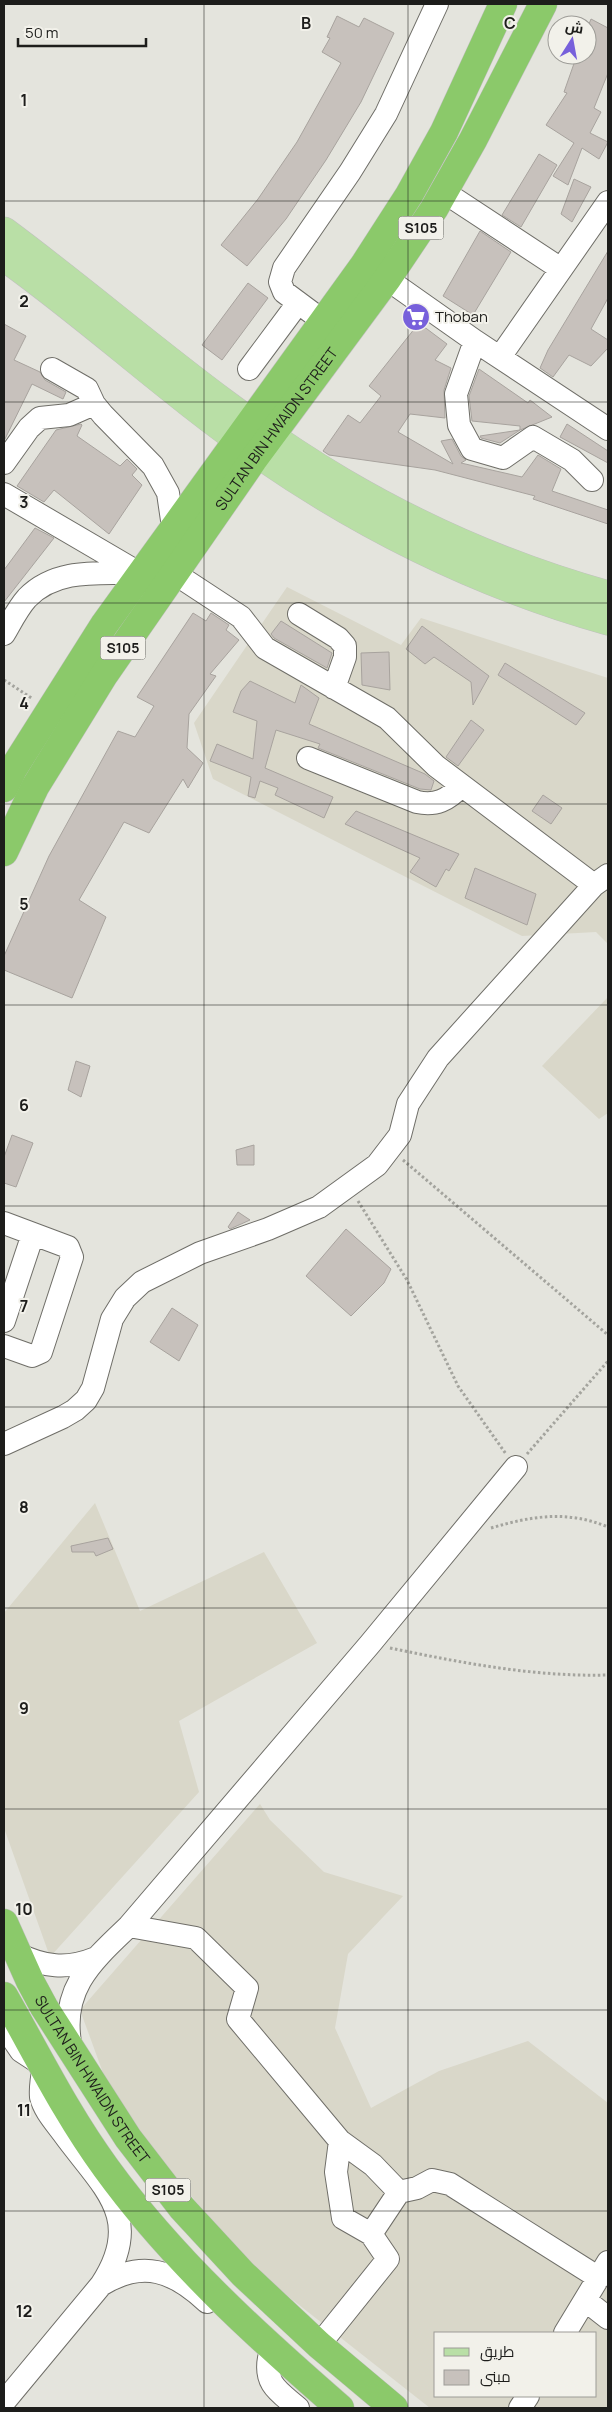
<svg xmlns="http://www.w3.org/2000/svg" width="612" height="2412" font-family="Manrope,Cairo,sans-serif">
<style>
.built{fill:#d9d7c9;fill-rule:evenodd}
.building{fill:#c7c1bc;stroke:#a8a39e}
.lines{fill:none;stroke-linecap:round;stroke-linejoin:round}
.minor-casing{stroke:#6f6e68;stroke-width:24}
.major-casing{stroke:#c0c0bf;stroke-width:29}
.highway-casing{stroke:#c0c0bf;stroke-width:29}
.path{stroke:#a4a49e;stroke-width:3;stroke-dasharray:2.5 2.5;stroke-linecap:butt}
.minor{stroke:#fff;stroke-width:22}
.major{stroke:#b9dfa6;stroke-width:28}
.highway{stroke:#8bc96a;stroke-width:28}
.grid{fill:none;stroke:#1d1d1b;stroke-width:1;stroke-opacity:0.55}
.labels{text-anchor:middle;stroke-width:4;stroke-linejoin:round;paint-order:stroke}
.shield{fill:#f2f1ea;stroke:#5d5d59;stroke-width:1}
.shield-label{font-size:14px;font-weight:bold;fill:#1d1d1b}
.poi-label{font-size:15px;fill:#1d1d1b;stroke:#f2f1ea;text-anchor:start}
.street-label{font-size:15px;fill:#1d1d1b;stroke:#f2f1ea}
.grid-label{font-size:16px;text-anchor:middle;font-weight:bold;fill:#1d1d1b;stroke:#f2f1ea;stroke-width:4;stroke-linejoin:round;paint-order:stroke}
</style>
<rect width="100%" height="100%" fill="#e4e4dd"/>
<path class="built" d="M287 587 401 645 421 618 608 678V944L596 932 522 936 213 779 194 723Z
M608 997V1113L599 1119 542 1066Z
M95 1503 140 1611 264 1552 317 1643 179 1721 199 1792 50 1957 4 1828V1613Z
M260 1804 270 1820 324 1872 403 1896 348 1954 335 2028 371 2108 439 2071 528 2041 608 2103V2408H430L247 2264 113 2100 80 2010ZM436 2333H596V2396H436Z"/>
<path class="building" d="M337 16 359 27 364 18 394 33 361 102 326 160 286 219 247 266 221 245 258 199 297 142 341 63 322 52 330 38 327 37Z
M591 19 608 28V73L594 108 601 112 590 133 608 142 599 159 582 148 568 185 553 176 574 143 546 125 567 93 564 92 577 55H587V29Z
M539 154 557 165 521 227 502 215Z
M574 179 591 187 572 222 561 214Z
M480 231 511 252 473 315 443 296Z
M608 251V298L591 329 608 340V348L591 366 569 355 553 377 540 368 548 350Z
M248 283 268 298 222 360 202 345Z
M419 323 447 344 435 360 451 368 444 390 445 418 410 414 398 432 453 464 441 441 452 439 461 456 466 460 461 463 522 477 538 455 561 469 552 491 608 510V524L533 499 535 496 435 470 329 455 323 451 348 415 360 423 381 396 369 386Z
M4 324 26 336 14 360 40 372 45 380 66 392 63 399 32 384 4 441Z
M479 369 528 403 530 400 552 417 520 430V426L472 421 469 396Z
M81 424 82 425 77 436 120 466 127 459 137 469 132 475 142 485 109 534 54 490 44 502 17 486 56 430Z
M567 424 608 451V463L560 437Z
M520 430 500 443 481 438 480 436Z
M35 528 54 538 4 602V570Z
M193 613 206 621 211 613 229 625 226 630 239 640 210 674 216 676 189 714 187 748 203 763 188 788 183 779 149 833 124 822 79 900 106 917 72 998 4 970V956L49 856 118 731 135 737 154 706 137 697Z
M281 621 332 653 327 668 274 638 271 634Z
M422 626 489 676 473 705 471 682 434 657 425 664 406 649Z
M389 652 390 690 362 685 361 653Z
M505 663 585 713 576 725 498 675Z
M250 681 295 703 301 685 319 698 309 724 425 774 434 781 431 790 420 789 318 748 320 744 276 730 265 768 333 797 324 818 275 795 278 788 260 781 255 798 248 796 251 777 210 761 217 744 253 759 257 721 233 712 241 691Z
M471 720 484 730 458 766 446 757Z
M543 795 562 808 551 824 532 811Z
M356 811 459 854 449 871 446 869 436 887 410 872 420 858 345 824Z
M475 868 536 894 527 925 465 898Z
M76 1061 90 1066 81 1097 68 1090Z
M12 1135 33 1143 16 1187 4 1183V1157Z
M254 1145V1165H237L236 1150Z
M238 1212 250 1220 230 1229 228 1227Z
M346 1229 391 1269 384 1283 351 1316 306 1276Z
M172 1308 198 1325 179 1361 150 1342Z
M108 1538 113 1549 96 1556 94 1552H72L71 1546Z"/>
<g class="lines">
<g class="minor-casing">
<path id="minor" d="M444 192 561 269
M387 279 475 341 608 429
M323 321 284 292 280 282 284 268 350 172 386 114 437 4
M475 341 456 394 459 425 472 449 503 458 533 437 572 460 592 480
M500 357 608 202
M52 369 87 389 94 404 103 415 153 466 168 493 173 527
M249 369 298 303
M4 463 29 428 40 418 69 415 94 404
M4 494 139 573
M174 573 241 617 265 648 387 718 436 766 594 885
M299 614 338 638 345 646V657L334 688
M4 634C11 622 18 608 27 598 57 567 101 574 140 573
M308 758 417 802C436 806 448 800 461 786
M4 1223 68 1247 72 1257 41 1352 32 1356 4 1346
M4 1321 33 1234
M4 1444 63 1417 75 1410 86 1400 93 1388 112 1319 125 1298 142 1282 200 1253 268 1229 319 1207 377 1165 400 1135 408 1104 438 1058 594 885 608 875
M129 1926 196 1938 247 1988 238 2019 340 2141 336 2172 343 2218 371 2234 388 2259 319 2345
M16 1953C43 1967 67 1970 96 1958
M4 2026 21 2051 44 2066C42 2076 40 2086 41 2097 44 2110 55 2122 63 2133 102 2187 146 2217 101 2285L4 2402
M71 2048C59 1990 91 1962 129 1926L370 1644 516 1467
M340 2141 373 2165 399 2192 417 2188 432 2180 450 2184 599 2278
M371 2234 399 2192
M101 2285C143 2259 174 2271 207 2302
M585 2300 608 2318
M565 2333 608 2262
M269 2358C264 2385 280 2392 298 2408
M520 2408 528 2396"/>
</g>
<g class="major-casing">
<path id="major" d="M4 231C116 314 220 410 341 481 424 530 515 569 608 595
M4 257C91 319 170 393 258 454 365 528 483 586 608 621"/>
</g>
<g class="highway-casing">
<g id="highway">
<path d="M4 788 13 769 104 625 364 265 409 195 444 132 503 4"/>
<path id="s1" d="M4 852 35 787 104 675 253 460 387 279 434 209 473 140 543 4"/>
<path id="s2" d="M4 1923 30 1981 44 2007 128 2138 182 2208 243 2274 319 2345 394 2408"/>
<path d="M4 1996C37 2054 67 2115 106 2168 172 2259 256 2335 340 2408"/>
</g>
</g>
<path class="path" d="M4 680 33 699
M403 1160 608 1335
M358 1201 407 1280 458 1386 506 1454
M527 1454 608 1361
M491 1528C532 1516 567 1510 608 1527
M390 1648C463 1663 534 1677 608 1675"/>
<use href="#minor" class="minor"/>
<use href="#major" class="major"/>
<use href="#highway" class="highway"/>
</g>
<path class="grid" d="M204 4V2408M408 4V2408M4 201H608M4 402H608M4 603H608M4 804H608M4 1005H608M4 1206H608M4 1407H608M4 1608H608M4 1809H608M4 2010H608M4 2211H608"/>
<defs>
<g id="supermarket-disc" transform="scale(1.4375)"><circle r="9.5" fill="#7760db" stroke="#f2f1ea"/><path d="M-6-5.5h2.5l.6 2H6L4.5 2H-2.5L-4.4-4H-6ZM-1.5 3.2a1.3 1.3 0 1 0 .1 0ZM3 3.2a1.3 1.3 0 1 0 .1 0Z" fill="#fff"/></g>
</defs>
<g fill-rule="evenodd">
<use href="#supermarket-disc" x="416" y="317"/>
</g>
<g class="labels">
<g class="shield">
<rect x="398.5" y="216.5" width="45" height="23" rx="4"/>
<rect x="100.5" y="636.5" width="45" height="23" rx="4"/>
<rect x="145.5" y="2178.5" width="45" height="23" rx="4"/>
</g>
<g class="shield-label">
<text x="421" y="233">S105</text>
<text x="123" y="653">S105</text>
<text x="168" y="2195">S105</text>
</g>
<g class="poi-label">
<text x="435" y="322">Thoban</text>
</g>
<g class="street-label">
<text dy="5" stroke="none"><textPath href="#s1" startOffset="504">SULTAN BIN HWAIDN STREET</textPath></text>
<text dy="5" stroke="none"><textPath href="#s2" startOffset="180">SULTAN BIN HWAIDN STREET</textPath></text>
</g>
</g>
<g class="grid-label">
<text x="306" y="29">B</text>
<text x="510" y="29">C</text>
<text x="24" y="106">1</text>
<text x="24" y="307">2</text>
<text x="24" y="508">3</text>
<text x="24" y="709">4</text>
<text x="24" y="910">5</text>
<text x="24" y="1111">6</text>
<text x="24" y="1312">7</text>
<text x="24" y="1513">8</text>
<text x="24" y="1714">9</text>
<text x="24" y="1915">10</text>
<text x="24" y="2116">11</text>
<text x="24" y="2317">12</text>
</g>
<rect width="612" height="2412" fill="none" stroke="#1d1d1b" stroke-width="10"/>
<rect x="434" y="2332" width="162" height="65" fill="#f2f1ea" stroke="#9d9c97"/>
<rect x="444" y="2348" width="25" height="8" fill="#b9dfa6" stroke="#9d9c97"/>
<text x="480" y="2357" font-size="15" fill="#1d1d1b">طريق</text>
<rect x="444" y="2370" width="25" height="15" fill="#c7c1bc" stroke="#9d9c97"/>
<text x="480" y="2382" font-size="15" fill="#1d1d1b">مبنى</text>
<g transform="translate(572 40) rotate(11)"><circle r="24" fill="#f2f1ea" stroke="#9d9c97"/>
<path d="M0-4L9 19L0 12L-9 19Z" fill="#7760db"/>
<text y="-8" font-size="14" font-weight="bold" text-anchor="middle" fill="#1d1d1b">ش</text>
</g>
<path d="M18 38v8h128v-8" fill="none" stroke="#1d1d1b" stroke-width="2.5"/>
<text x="25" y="38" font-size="15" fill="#1d1d1b" stroke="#f2f1ea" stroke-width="4" paint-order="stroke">50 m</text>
</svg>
